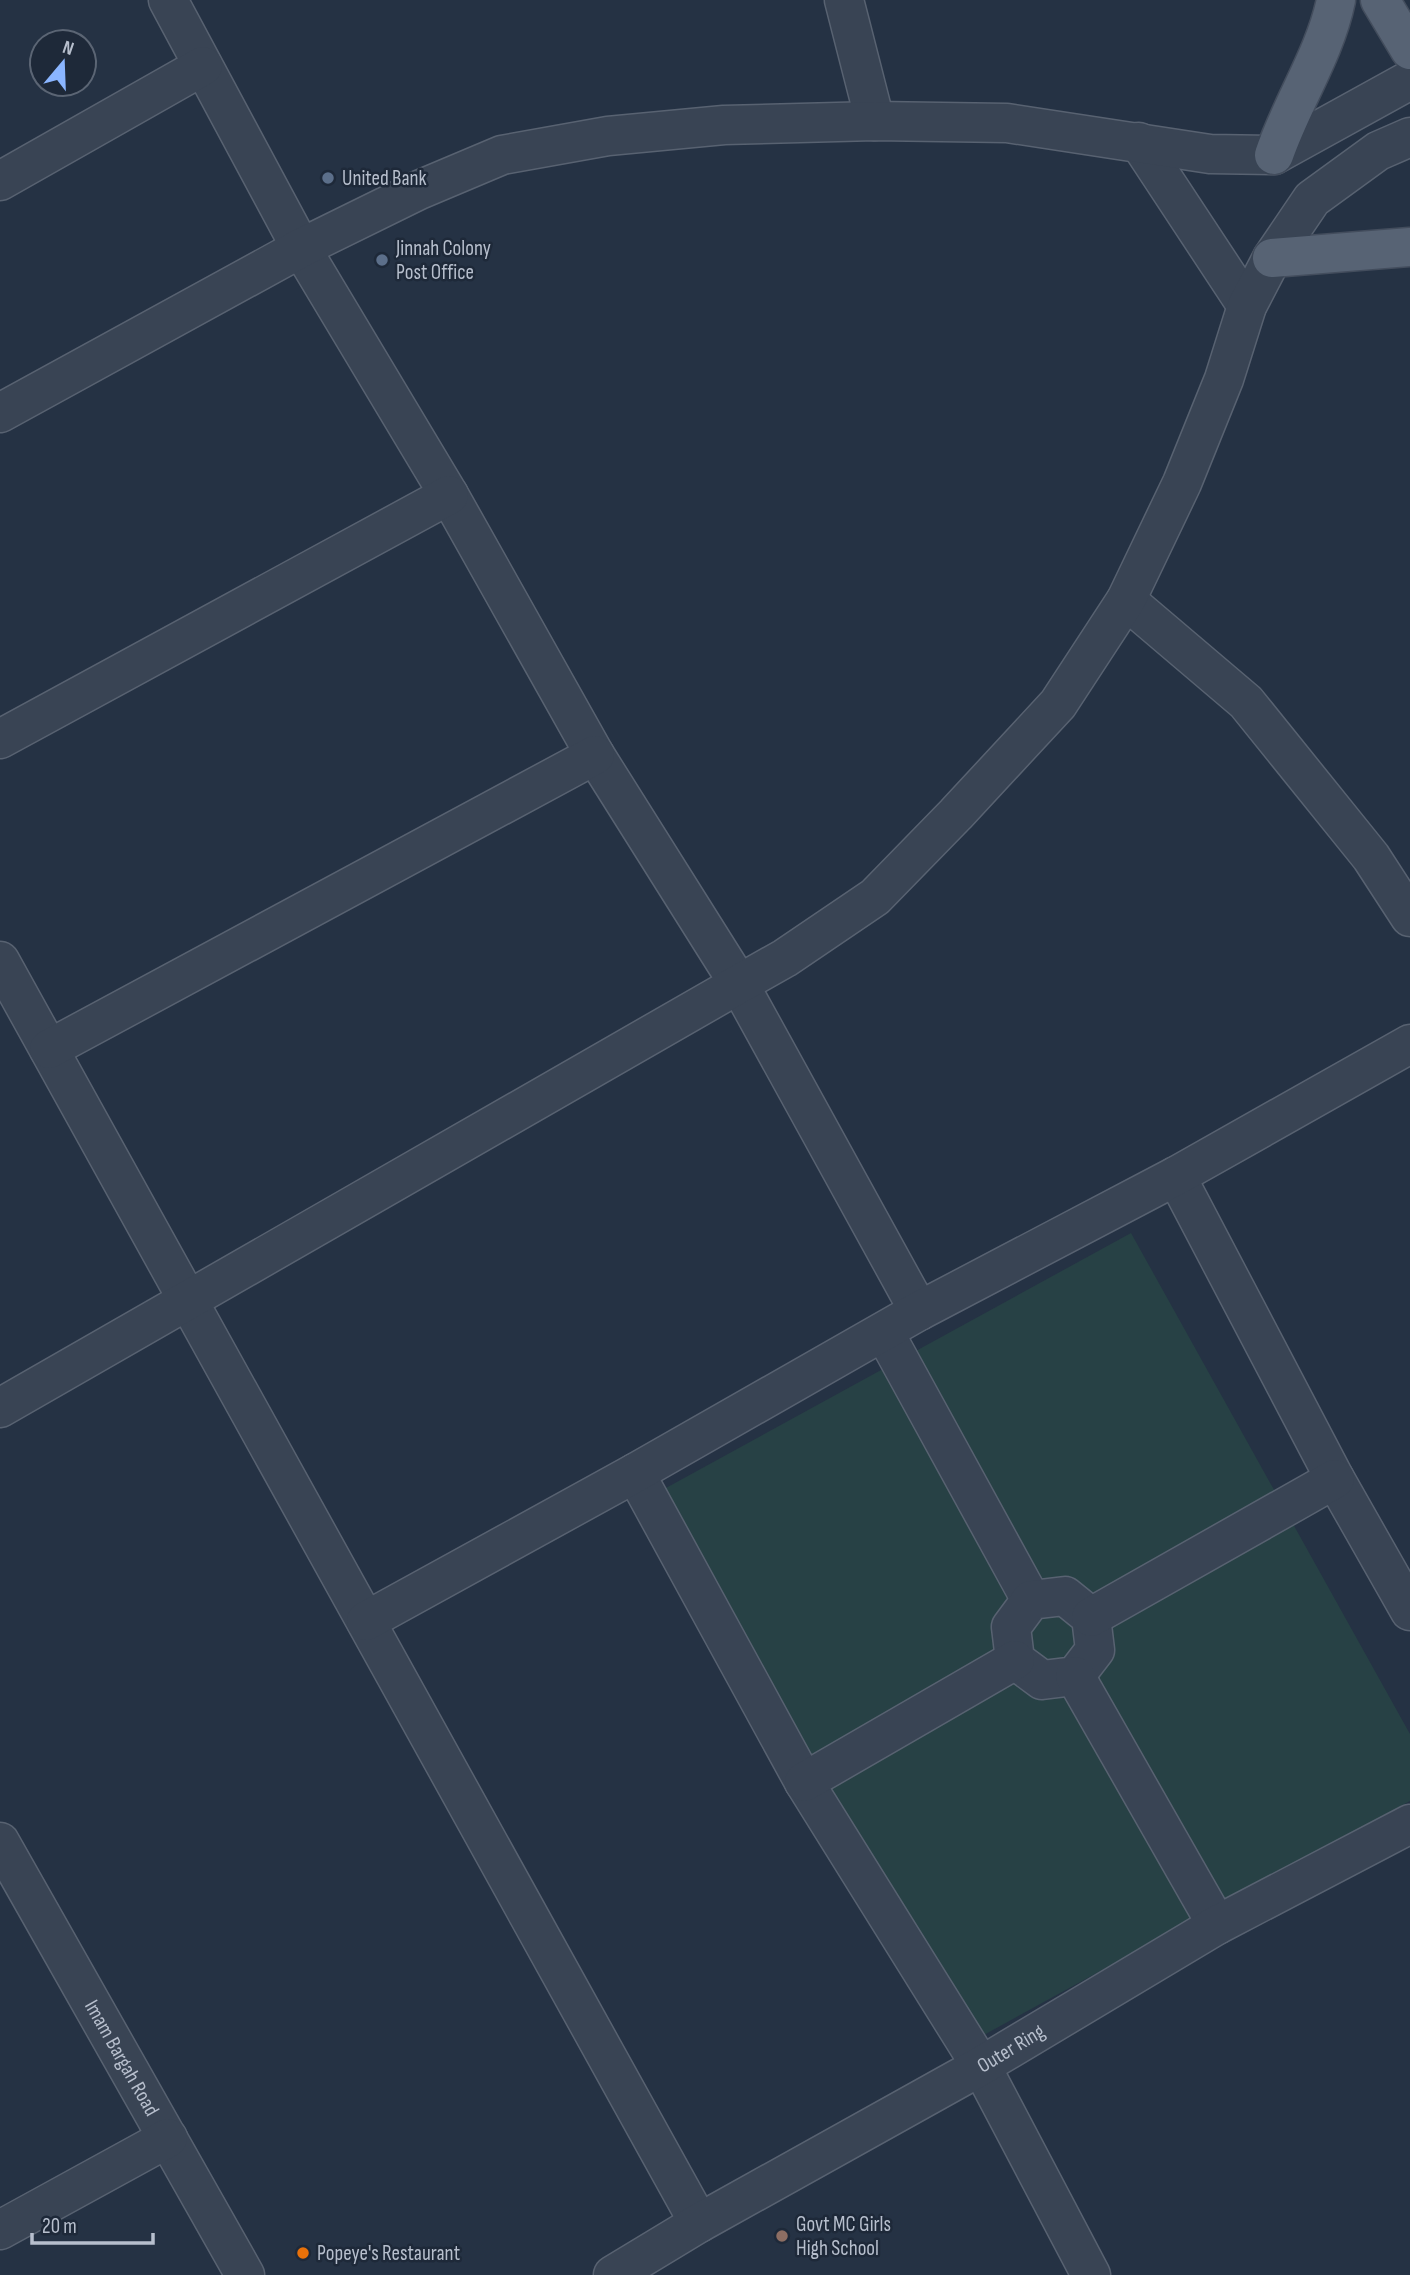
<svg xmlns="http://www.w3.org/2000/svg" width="1410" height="2275" font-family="'Sofia Sans Condensed',sans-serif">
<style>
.green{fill:#274145}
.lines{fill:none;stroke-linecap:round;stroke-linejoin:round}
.minor-casing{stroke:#586271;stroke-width:41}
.major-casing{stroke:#434d5d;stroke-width:41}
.minor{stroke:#394454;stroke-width:38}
.major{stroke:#576374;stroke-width:38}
.service-dot{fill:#5c6f8a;stroke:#1e2939;stroke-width:2.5}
.education-dot{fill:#8d6e63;stroke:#1e2939;stroke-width:2.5}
.food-dot{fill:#e8710a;stroke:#1e2939;stroke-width:2.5}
.labels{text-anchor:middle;stroke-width:5;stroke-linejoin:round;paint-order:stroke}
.poi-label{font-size:21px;fill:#b7bfcd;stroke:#1e2939;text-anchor:start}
.street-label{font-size:21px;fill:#b7bfcd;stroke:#1e2939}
</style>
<rect width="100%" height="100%" fill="#253244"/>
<path class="green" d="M1131 1233 1410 1734V1801L951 2053 644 1500Z"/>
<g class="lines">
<g class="minor-casing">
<g id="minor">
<path d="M168 0 301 248 449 495 595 755 739 984 919 1311"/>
<path d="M844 0 875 121"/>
<path d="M1139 142 1247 306"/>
<path d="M0 181 203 66"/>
<path d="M0 413 301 248 419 190 502 155 608 136 724 125 875 121 1007 123 1210 154 1274 155 1410 80"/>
<path d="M1126 600 1246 702 1371 857 1410 917"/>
<path d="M0 739 449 495"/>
<path d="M0 961 699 2223"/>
<path d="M49 1049 595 755"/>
<path d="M1176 1176 1335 1479 1410 1611"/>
<path d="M884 1332 1031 1600"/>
<path d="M0 1408 739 984 785 958 875 897 956 814 1058 704 1126 600 1182 483 1224 379 1247 306 1272 258 1312 199 1378 151 1410 137"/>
<path d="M635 1473 804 1782 981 2066 1091 2275"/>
<path d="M1065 1596 1091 1617 1095 1650 1075 1676 1042 1680 1015 1660 1011 1627 1031 1600Z"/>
<path d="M1091 1617 1335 1479"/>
<path d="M366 1621 635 1473 919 1311 1176 1176 1410 1044"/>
<path d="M1075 1676 1217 1925"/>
<path d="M804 1782 1015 1660"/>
<path id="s1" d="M0 1842 245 2275"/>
<path d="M0 2230 168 2138"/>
<path id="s2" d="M613 2275 699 2223 981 2066 1217 1925 1410 1824"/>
</g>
</g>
<g class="major-casing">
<path id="major" d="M1380 0 1410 50
M1274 155C1292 102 1325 54 1336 0
M1272 258 1410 247"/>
</g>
<use href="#minor" class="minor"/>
<use href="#major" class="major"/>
</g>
<g class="service-dot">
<circle cx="328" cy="178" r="7"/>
<circle cx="382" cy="260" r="7"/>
</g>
<circle class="education-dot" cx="782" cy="2236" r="7"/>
<circle class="food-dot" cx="303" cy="2253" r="7"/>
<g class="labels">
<g class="poi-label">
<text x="342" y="185">United Bank</text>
<text x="396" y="255">Jinnah Colony<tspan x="396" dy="24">Post Office</tspan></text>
<text x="796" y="2231">Govt MC Girls<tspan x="796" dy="24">High School</tspan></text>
<text x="317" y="2260">Popeye's Restaurant</text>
</g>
<g class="street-label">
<text dy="7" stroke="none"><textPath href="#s2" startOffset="458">Outer Ring</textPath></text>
<text dy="7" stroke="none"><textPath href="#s1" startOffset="248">Imam Bargah Road</textPath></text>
</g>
</g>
<g transform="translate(63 63) rotate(19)"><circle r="33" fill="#1e2939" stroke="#5b6574" stroke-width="2"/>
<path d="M0-5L12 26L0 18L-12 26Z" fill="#8ab5ff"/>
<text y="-10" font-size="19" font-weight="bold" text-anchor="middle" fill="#b7bfcd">N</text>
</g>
<path d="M32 2233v10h121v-10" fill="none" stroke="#b7bfcd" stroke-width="3.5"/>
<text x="42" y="2233" font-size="21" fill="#b7bfcd" stroke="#1e2939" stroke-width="5" paint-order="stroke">20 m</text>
</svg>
